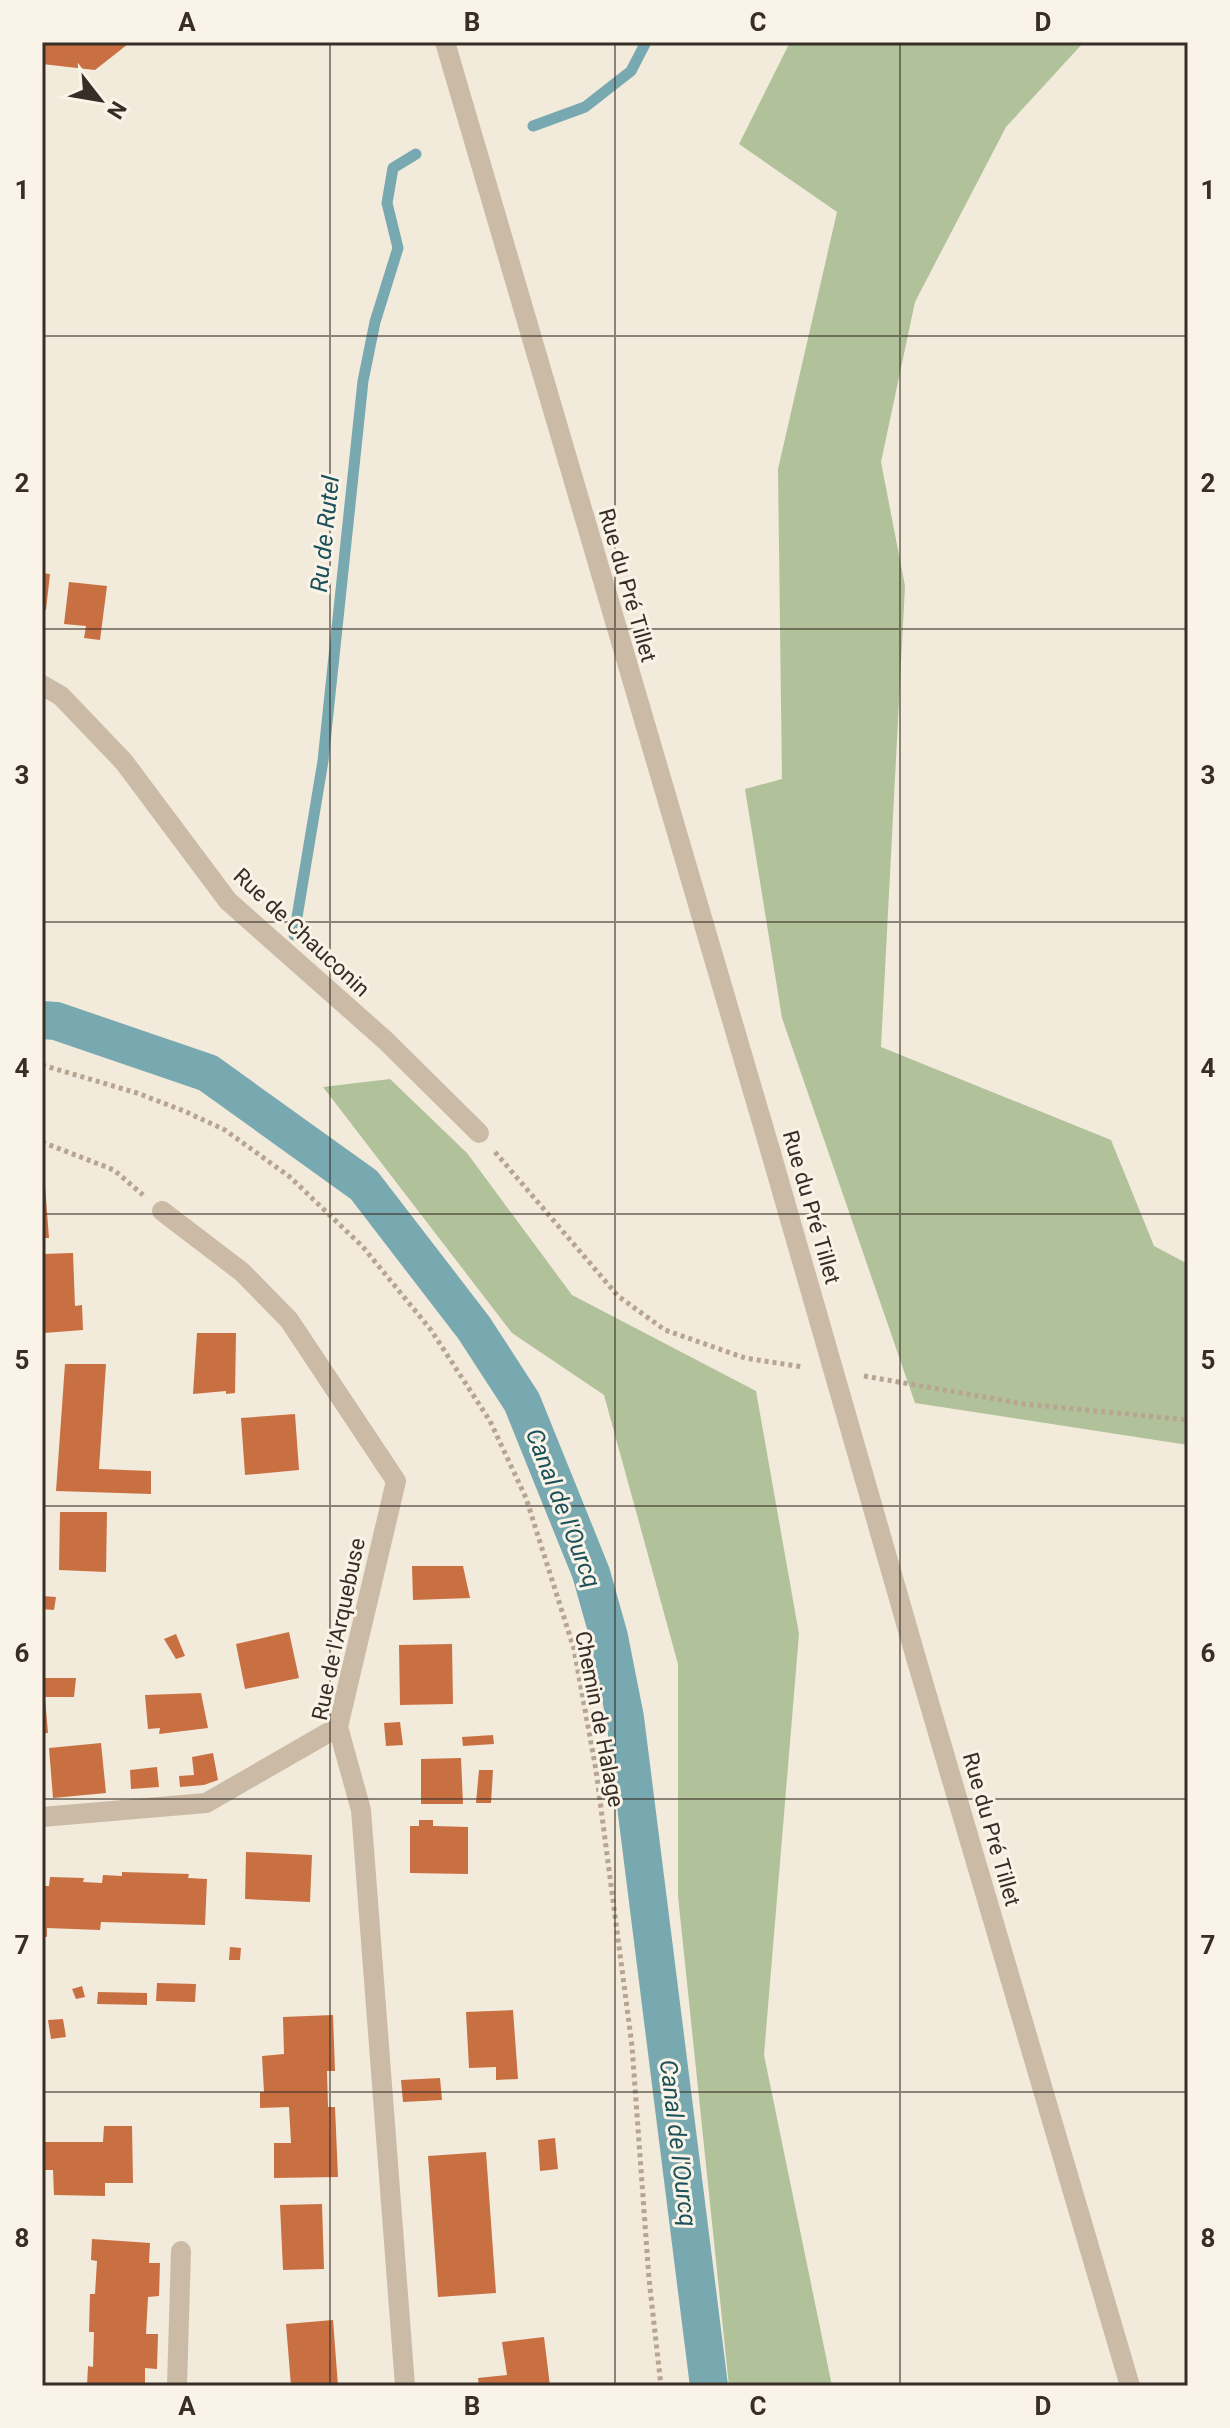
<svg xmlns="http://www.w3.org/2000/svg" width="1230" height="2428" font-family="Roboto,sans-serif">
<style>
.green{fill:#b1c29a}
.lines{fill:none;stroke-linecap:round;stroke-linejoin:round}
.stream{stroke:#79a9b0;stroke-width:11}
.canal{stroke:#79a9b0;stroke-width:38}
.building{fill:#c97042}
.path{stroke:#b7a591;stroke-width:5;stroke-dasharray:4 4;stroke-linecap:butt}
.minor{stroke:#cbbba6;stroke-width:20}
.minor-bridge{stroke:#cbbba6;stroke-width:20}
.grid{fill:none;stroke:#372e27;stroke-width:2;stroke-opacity:0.55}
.labels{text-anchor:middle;stroke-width:6;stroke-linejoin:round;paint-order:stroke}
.street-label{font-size:22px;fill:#372e27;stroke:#faf3e7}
.water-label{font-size:24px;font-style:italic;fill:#1c505a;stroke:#faf3e7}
.neatline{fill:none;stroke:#372e27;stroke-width:3}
.grid-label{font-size:26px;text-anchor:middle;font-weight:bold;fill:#372e27}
</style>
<rect width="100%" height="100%" fill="#f2eadb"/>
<path class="green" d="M790 42H1084L1006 127 915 302 881 462 905 586 881 1047 1111 1140 1154 1246 1188 1264V1445L915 1403 782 1018 745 789 782 779 778 469 837 212 739 144Z
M390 1079 467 1153 572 1295 756 1391 799 1634 764 2055 832 2386H729L678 1896V1664L604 1395 512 1333 323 1087Z"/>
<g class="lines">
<path class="stream" d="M533 126 585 107 631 71 646 42
M294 935 323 761 363 381 375 322 398 248 387 203 393 168 416 154"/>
<path class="canal" d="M42 1020 56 1021 208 1073 364 1185 474 1328 522 1402 591 1573 609 1637 625 1718 709 2386"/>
</g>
<path class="building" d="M42 42H126L128 44 95 70 42 64Z
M42 573 50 574 46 610 42 609Z
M69 582 107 586 100 640 84 638 86 626 64 624Z
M42 1172H44L49 1238H42Z
M73 1253 75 1306 82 1305 83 1330 44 1333 42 1254Z
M197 1333H236L235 1393 226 1394V1391L193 1394Z
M65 1364H106L99 1469 151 1471V1494L56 1491Z
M295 1414 299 1470 245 1475 241 1418Z
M60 1512H107L106 1572 59 1570Z
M412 1566H463L470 1598 413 1600Z
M42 1596 56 1597 54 1610 42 1609Z
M289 1632 299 1678 245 1689 236 1644Z
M176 1634 185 1656 176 1659 164 1639Z
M452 1644 453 1704 400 1705 399 1645Z
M42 1678H76L74 1697H45L48 1733H42Z
M201 1693 208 1728 159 1734 160 1728 148 1729 145 1695Z
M400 1722 403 1745 386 1746 384 1723Z
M493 1735 494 1744 463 1746 462 1737Z
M101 1743 106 1793 53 1798 49 1748Z
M213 1753 218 1780 204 1785 180 1787 179 1776 194 1775 192 1757Z
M461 1758 463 1804H421V1759Z
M157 1767 159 1787 131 1789 130 1770Z
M479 1770H493L491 1803H476Z
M419 1820H433V1826L468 1827V1874L410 1873V1826H419Z
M246 1852 312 1855 310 1902 245 1899Z
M122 1872 189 1874 188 1878 207 1879 205 1925 101 1922 100 1930 47 1928V1937L42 1936V1886H49L50 1877 84 1878 83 1882 102 1883 103 1875 122 1876Z
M230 1947 241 1948 240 1960H229Z
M157 1983 196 1984 195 2002 156 2001Z
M82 1986 85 1997 76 1999 72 1989Z
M98 1992 147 1993V2005L97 2004Z
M513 2010 518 2079 496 2080V2067L469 2068 466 2012Z
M333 2015 335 2071H327L328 2107H335L338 2177 274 2178V2143H291L289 2107 260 2108V2092H264L262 2056 284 2054 283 2017Z
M63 2019 66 2037 51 2039 48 2020Z
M440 2078 442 2100 403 2102 401 2080Z
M104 2126H132L133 2183H105V2196L54 2195 53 2170H44L45 2142H103Z
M555 2138 558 2169 540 2171 538 2140Z
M486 2152 496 2293 438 2297 428 2156Z
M322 2204 324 2269 283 2270 280 2205Z
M92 2239 150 2243 149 2263H160L159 2296 148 2297 146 2334H158L157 2369 145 2368V2386H87L88 2366 93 2367 94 2332H89L90 2294H95L97 2261 91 2260Z
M333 2320 338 2386H291L286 2324Z
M544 2337 550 2386H479L478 2378 507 2375 502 2342Z"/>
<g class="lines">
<path class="path" d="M42 1065 137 1093 184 1111 225 1130 290 1177 363 1247 431 1330 490 1421 526 1498 574 1649 596 1770 632 2046 649 2279 661 2386
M42 1142 114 1170 143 1195
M495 1152 618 1296 665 1330 745 1358 803 1367
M864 1376 1024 1404 1188 1420"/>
<path class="minor" d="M445 42 771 1153
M42 685 61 696 124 762 228 901 385 1040 479 1133
M162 1211 242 1272 289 1320 396 1481 338 1727 361 1810 405 2386
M916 1658 1130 2386
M42 1817 206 1803 338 1727
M177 2386 181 2251"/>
<path class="minor-bridge" d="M771 1153 916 1658"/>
</g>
<path class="grid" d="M330 42V2386M615 42V2386M900 42V2386M42 336H1188M42 629H1188M42 922H1188M42 1214H1188M42 1506H1188M42 1799H1188M42 2092H1188"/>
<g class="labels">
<g class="street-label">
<text transform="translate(628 585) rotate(74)" y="8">Rue du Pré Tillet</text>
<text transform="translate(302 932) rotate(43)" y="8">Rue de Chauconin</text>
<text transform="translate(812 1207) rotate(74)" y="8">Rue du Pré Tillet</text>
<text transform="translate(338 1629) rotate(-78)" y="8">Rue de l'Arquebuse</text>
<text transform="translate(600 1719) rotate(79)" y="8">Chemin de Halage</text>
<text transform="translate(992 1829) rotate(74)" y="8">Rue du Pré Tillet</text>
</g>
<g class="water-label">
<text transform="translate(325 534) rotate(-84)" y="8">Ru de Rutel</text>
<text transform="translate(563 1508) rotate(69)" y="8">Canal de l'Ourcq</text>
<text transform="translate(678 2143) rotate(83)" y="8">Canal de l'Ourcq</text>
</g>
</g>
<rect width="1230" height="2428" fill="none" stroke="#faf3e7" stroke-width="88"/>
<g transform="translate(100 100) rotate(121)" stroke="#faf3e7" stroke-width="6" paint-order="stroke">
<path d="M0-6L14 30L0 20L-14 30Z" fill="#372e27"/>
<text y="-12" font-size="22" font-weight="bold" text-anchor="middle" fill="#372e27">N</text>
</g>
<rect x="44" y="44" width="1142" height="2340" class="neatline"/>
<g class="grid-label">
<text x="187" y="31">A</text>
<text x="472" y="31">B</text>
<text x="758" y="31">C</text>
<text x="1043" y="31">D</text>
<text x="22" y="199">1</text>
<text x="1208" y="199">1</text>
<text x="22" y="492">2</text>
<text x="1208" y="492">2</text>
<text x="22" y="784">3</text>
<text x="1208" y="784">3</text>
<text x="22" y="1077">4</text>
<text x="1208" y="1077">4</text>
<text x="22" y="1369">5</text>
<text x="1208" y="1369">5</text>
<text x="22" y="1662">6</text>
<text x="1208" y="1662">6</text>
<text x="22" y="1954">7</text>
<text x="1208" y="1954">7</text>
<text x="22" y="2247">8</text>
<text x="1208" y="2247">8</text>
<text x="187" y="2415">A</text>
<text x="472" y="2415">B</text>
<text x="758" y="2415">C</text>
<text x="1043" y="2415">D</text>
</g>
</svg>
